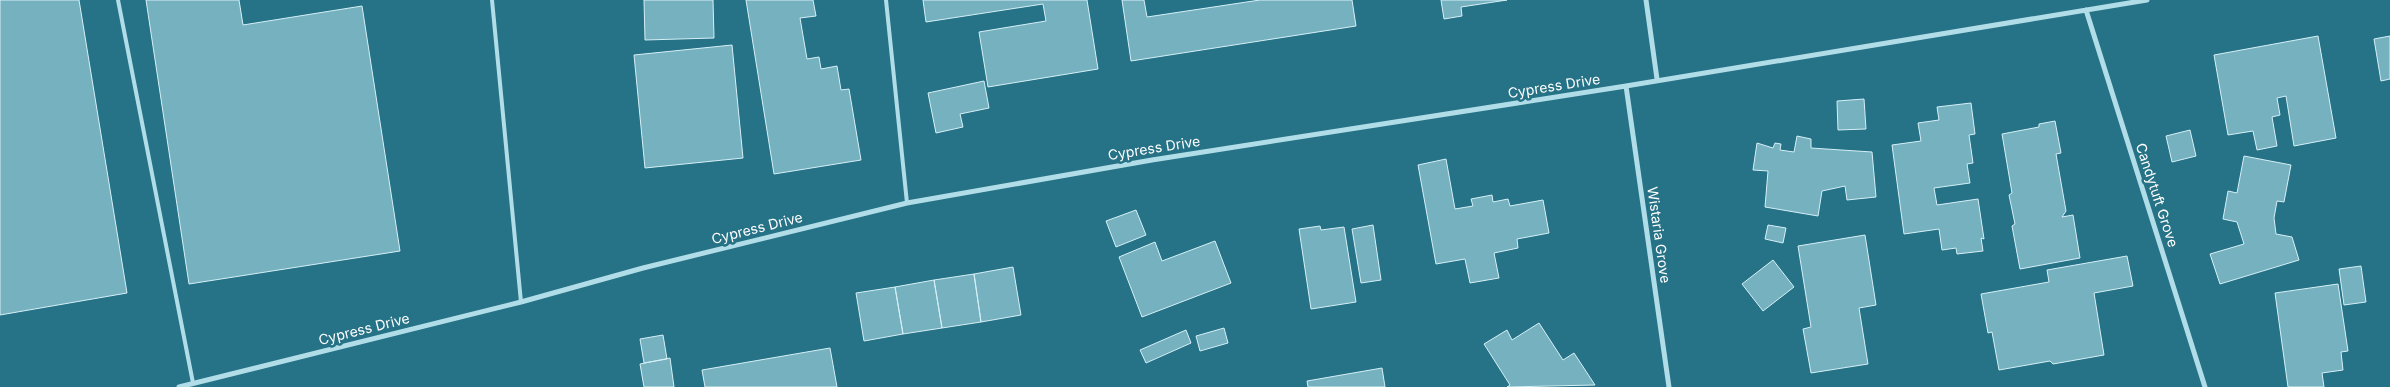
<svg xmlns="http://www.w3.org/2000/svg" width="2390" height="387" font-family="Inter,sans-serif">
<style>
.building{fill:#76b1c0;stroke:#d5f0f7}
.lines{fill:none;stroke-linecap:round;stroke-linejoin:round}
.service{stroke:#b1dde8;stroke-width:4}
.minor{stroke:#b1dde8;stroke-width:5}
.labels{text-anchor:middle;stroke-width:5;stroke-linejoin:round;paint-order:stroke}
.street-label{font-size:14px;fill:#fff;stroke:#267286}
</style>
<rect width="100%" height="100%" fill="#267286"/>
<path class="building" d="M0 0H79L127 293 0 315Z
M146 0H239L243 25 362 6 400 251 189 284Z
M644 0H713L714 38 645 40Z
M746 0H813L816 16 800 18 807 59 819 57 821 69 837 66 841 90 849 89 861 160 774 174Z
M923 0H1087L1098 69 988 87 979 32 1046 21 1043 4 926 22Z
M1122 0H1144L1147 17 1260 0H1352L1356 26 1131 61Z
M1441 0H1507L1461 7 1462 16 1444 19Z
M2318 36 2336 138 2294 146 2286 96 2277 98 2280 115 2272 117 2277 146 2257 150 2253 131 2228 135 2214 55Z
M2390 36V79L2381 81 2374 39Z
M732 45 743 158 645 168 634 55Z
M984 81 989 108 960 114 963 127 936 133 928 93Z
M1864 99 1866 129 1838 130 1837 101Z
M1971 103 1975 134 1969 135 1973 163 1967 164 1970 183 1934 188 1937 205 1978 199 1984 239 1981 238 1983 251 1957 254 1956 248 1942 250 1939 229 1904 234 1892 145 1921 141 1918 123 1939 120 1937 107Z
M2055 121 2061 153 2056 154 2066 211 2062 217 2073 215 2080 258 2020 269 2012 226 2015 224 2009 195 2012 193 2002 134 2039 127V124Z
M2190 130 2196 156 2172 162 2166 136Z
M1797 136 1811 139V148L1872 152 1876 197 1847 200 1845 186 1822 191 1818 216 1765 207 1768 171 1753 170 1757 143 1773 148 1775 143 1781 144 1780 150 1794 152Z
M2244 156 2291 165 2284 202 2277 201 2274 218 2276 234 2292 237 2299 260 2220 284 2210 254 2244 244 2237 222 2223 219 2228 191 2237 193Z
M1446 159 1455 209 1473 206 1471 199 1492 195 1493 202 1508 199 1510 206 1543 200 1549 233 1517 239 1518 248 1494 253 1499 278 1470 283 1465 259 1436 264 1418 165Z
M1136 210 1146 235 1116 247 1106 221Z
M1373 225 1381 280 1361 283 1352 229Z
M1768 225 1786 228 1783 243 1765 239Z
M1320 226 1321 230 1344 227 1356 302 1311 309 1299 229Z
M1865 235 1876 305 1859 308 1868 364 1811 373 1803 329 1811 327 1798 246Z
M1215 241 1231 283 1142 317 1119 257 1155 242 1162 261Z
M2127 256 2133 286 2094 293 2104 355 2053 364 2050 361 1999 370 1992 332 1988 333 1981 294 2049 282 2047 270Z
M1773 260 1794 287 1763 311 1742 284Z
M2361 266 2366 302 2344 305 2339 269Z
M1013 267 1021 315 981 322 974 274Z
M974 274 981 322 942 328 934 280Z
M934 280 942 328 903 334 895 287Z
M2338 284 2348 351 2341 352 2343 370 2322 373 2324 387H2288L2275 293Z
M895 287 903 334 864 341 856 293Z
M1539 323 1563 360 1574 353 1595 385 1507 387 1510 385 1484 344 1507 330 1512 340Z
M1224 328 1228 343 1200 351 1196 336Z
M1186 330 1191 343 1146 363 1140 350Z
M663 335 667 359 644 363 640 339Z
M830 348 837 387H705L702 370Z
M670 358 674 387H644L640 364Z
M1382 368 1385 387H1308L1307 381Z"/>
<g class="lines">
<path class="service" d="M118 0 193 383
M492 0 521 302
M886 0 907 203"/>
<path class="minor" d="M1646 0 1657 79
M2086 10 2205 387
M1626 86 1669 387
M179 387 521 302 643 268 907 203 1152 160 1626 86 2147 0"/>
</g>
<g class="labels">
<g class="street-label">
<text transform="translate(1554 86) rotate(-9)" y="5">Cypress Drive</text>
<text transform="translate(1154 148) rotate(-9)" y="5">Cypress Drive</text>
<text transform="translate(2157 195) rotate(72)" y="5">Candytuft Grove</text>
<text transform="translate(757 228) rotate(-14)" y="5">Cypress Drive</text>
<text transform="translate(1659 235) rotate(82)" y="5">Wistaria Grove</text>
<text transform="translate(364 329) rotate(-14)" y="5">Cypress Drive</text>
</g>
</g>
</svg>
